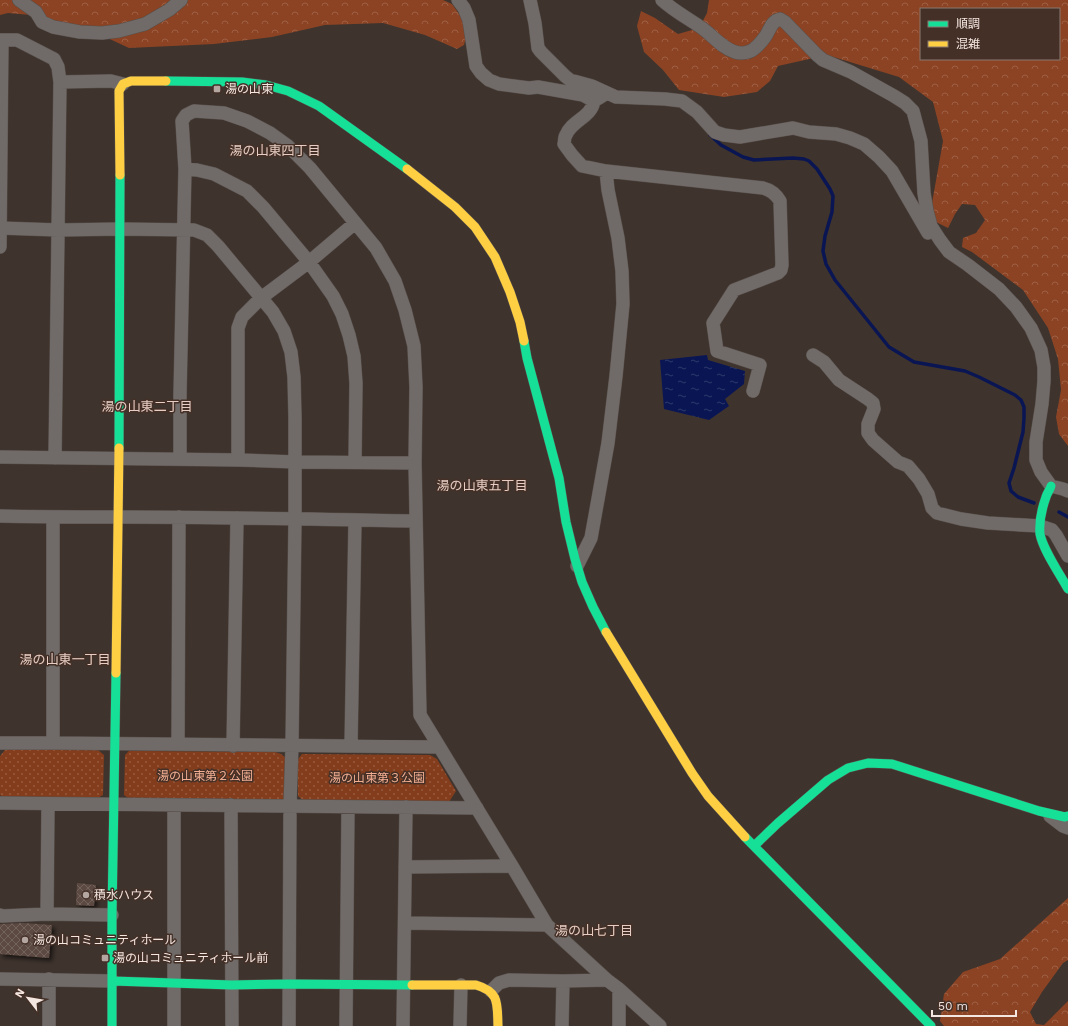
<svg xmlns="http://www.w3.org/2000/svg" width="1068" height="1026" font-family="'Work Sans','Noto Sans JP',sans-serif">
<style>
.forest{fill:url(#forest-crowns);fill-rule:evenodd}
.park{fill:url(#park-dots)}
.water{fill:url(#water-ripples)}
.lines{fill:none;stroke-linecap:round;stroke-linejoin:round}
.stream{stroke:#0a1653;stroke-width:3.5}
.building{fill:url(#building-cross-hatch);filter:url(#shadow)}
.street-casing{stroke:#59504b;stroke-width:14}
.fast-casing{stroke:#59504b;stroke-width:10}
.slow-casing{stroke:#59504b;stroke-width:10}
.street{stroke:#706b69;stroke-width:13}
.fast{stroke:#16e098;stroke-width:9}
.slow{stroke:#ffcf43;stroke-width:9}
.poi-dot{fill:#b4a7a2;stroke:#443027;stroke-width:1.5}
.labels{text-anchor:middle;stroke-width:3;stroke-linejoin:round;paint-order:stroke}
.poi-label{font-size:12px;fill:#f4e6e1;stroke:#443027;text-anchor:start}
.park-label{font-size:12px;fill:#f3ae92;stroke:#443027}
.neighbourhood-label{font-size:13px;fill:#e7cdc3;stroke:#443027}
</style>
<defs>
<pattern id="forest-crowns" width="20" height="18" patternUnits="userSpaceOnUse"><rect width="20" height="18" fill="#8c4323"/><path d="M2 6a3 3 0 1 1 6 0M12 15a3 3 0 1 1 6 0" fill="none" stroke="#9d5e43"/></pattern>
<pattern id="park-dots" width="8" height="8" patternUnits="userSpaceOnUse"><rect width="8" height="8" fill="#843d1c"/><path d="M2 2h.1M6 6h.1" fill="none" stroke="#96593d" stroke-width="1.8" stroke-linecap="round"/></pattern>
<pattern id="water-ripples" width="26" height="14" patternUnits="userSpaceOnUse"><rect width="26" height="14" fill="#0a1653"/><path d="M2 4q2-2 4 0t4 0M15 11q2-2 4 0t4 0" fill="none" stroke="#2e386b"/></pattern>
<pattern id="building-cross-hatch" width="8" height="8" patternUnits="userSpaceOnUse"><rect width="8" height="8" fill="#5b4942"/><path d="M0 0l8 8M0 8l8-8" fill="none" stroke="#73635d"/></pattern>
<filter id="shadow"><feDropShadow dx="3" dy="3" stdDeviation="2" flood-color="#0009"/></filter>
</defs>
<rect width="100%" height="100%" fill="#3e332d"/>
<path class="forest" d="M0 0H443L452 4 464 21 467 33 464 45 457 49 425 35 383 23 325 25 272 37 214 44 129 48 99 34 31 15 8 13 0 15Z
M709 0H1068V446L1059 434 1056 417 1061 390 1058 359 1048 328 1023 290 972 252 962 247 963 238 976 233 985 220 975 205 962 204 955 214 948 228 936 222 932 203 943 141 933 102 899 77 827 55 778 66 770 81 757 92 724 97 679 90 663 70 644 52 637 26 641 11 655 18 678 34 699 28 707 13ZM921 9H1059V59H921Z
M1068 898V960L1063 963 1042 992 1030 1012 1036 1024 1044 1025 1068 1001V1026H944L940 1021 944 994 963 972 1000 959Z"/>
<path class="park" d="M5 750H98L104 755 103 795 94 800 6 799 0 795V756Z
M129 751 275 752 281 754 286 758 285 798 279 802 132 801 124 795 125 755Z
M302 754 430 755 437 759 456 791 449 802H305L298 796V759Z"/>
<path class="water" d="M707 355 708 360 745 371 744 384 725 399 729 406 709 420 664 409 660 360Z"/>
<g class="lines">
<path class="stream" d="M710 135 721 145 743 157 754 160 793 158 804 159 809 161 817 169 830 189 833 196 832 212 825 236 823 251 826 264 835 280 889 347 914 362 965 371 979 377 1015 395 1021 400 1024 407V418L1023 432 1014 468 1009 483 1011 491 1018 497 1034 503
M1059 512 1068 517"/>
</g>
<path class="building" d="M77 883 96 885 94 906 76 905Z
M23 923 52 925 49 958 0 954V924Z"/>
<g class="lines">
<g class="street-casing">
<path id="street" d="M19 0 36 12 42 22 53 27 80 32 102 33 119 31 145 24 169 10 181 0
M458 0 464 8 469 20 476 66 481 73 489 80 499 84 529 88 538 87 583 95 594 101
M530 0 535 23 538 48 541 52 565 76 570 80 592 86 616 97 665 99 682 101 697 112 715 132 724 135 740 137 793 128 809 132 836 134 850 138 864 144 879 157 892 171 928 233
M662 0C674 11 689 19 702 28 713 36 722 48 735 52 741 54 750 53 755 48 759 45 762 41 765 37 770 30 771 21 780 19L785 22 817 55 823 60 851 72 894 96 905 103 913 111 921 141 924 193 927 211 931 226 940 240 949 252 968 265 999 289 1016 307 1031 328 1041 350 1044 367V381L1042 404 1036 442V460L1041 472 1051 486 1063 489 1068 491
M0 40H17L54 59 58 67 60 82 111 81 123 84
M607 93 594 101C591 118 572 120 566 135 564 137 565 141 564 144L572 155 582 166 606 171 763 188C771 190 776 194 780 201L782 265 781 270 778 273 734 290 713 323 717 351 760 365 753 391
M185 169 197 170 214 174 247 191 263 207 309 262 333 296 342 314 349 335 354 356 356 383 355 462
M0 228 58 230 120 229 194 230 207 235 218 246 273 312 284 331 291 352 294 377 295 418V518L292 746 290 806 289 1026
M0 247 2 40
M813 355 824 362 839 380 868 399 873 403 874 409 868 424V433L873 440 898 462 908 466 919 479 928 494 932 508 937 513 961 519 988 523 1040 526 1052 530 1056 535 1068 556
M0 457 238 460 296 462 415 463
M55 458 60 82
M180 459V394L185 169 182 121 186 115 194 111 224 113 247 121 270 133 288 146 310 168 376 248 395 281 405 310 414 346 416 387 415 463 420 715 512 866 547 925 607 980 619 989 660 1026
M238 460V328L242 317 261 298 309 262 355 223
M0 516C40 517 79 517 118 517 218 517 317 519 416 521
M577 566 591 538 598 499 608 443 616 376 623 304 622 271 618 238 608 190 606 171
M0 743H53L439 747
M53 743V518
M178 744 179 517
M233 746 237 518
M351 746 355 520
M0 803 477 808
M174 805V1026
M231 805 232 1026
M1050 816 1063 826 1068 828
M405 867 512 866
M47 914 112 915
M0 915 2 916 47 914 48 804
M405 923 547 925
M0 979 113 981
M491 991 499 983 509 980 563 981 607 980
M49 1026V979
M346 1026 348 807
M403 1026 406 807
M460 1026 461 985
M562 1026 563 981
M619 1026V989"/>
</g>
<g class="fast-casing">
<path id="fast" d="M166 81 242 82 266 85 288 91 319 106 407 169
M524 341 527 358 559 478 566 522 575 559 582 582 593 607 606 632
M119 448 120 175
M1051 486C1050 490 1047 493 1046 497 1042 508 1039 522 1040 534 1043 550 1060 574 1068 589
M745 837 931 1026
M754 846 778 823 828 780 848 768 868 763 892 764 1039 811 1065 817 1068 816
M113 981 232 985 290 984 412 985
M112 1026V915L116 673"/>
</g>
<g class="slow-casing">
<path id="slow" d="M407 169 455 207 475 227 495 257 510 292 520 322 524 341
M120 175 119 91 123 84 131 81H166
M606 632 692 773 708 796 745 837
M116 673 119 448
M412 985H476C500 992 497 1004 498 1026"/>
</g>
<use href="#street" class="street"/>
<use href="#fast" class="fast"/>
<use href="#slow" class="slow"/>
</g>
<g class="poi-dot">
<rect x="213" y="85" width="8" height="8" rx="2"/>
<circle cx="86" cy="895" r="4"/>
<circle cx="25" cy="940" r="4"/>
<rect x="101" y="954" width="8" height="8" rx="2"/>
</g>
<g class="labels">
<g class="poi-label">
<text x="225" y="93">湯の山東</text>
<text x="94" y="899">積水ハウス</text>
<text x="33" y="944">湯の山コミュニティホール</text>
<text x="113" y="962">湯の山コミュニティホール前</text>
</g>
<g class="park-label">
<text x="205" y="780">湯の山東第２公園</text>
<text x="377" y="782">湯の山東第３公園</text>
</g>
<g class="neighbourhood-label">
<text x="275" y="155">湯の山東四丁目</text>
<text x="147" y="411">湯の山東二丁目</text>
<text x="482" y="490">湯の山東五丁目</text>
<text x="65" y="664">湯の山東一丁目</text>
<text x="594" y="935">湯の山七丁目</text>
</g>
</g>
<rect x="920" y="8" width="140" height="52" fill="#443027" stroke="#8a7971"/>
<rect x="928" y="21" width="20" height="6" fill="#16e098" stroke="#8a7971"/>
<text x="956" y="28" font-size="12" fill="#f4e6e1">順調</text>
<rect x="928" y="41" width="20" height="6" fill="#ffcf43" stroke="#8a7971"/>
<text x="956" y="48" font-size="12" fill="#f4e6e1">混雑</text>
<g transform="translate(28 998) rotate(301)" stroke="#443027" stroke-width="3" paint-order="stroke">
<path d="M0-3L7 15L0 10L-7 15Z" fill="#f4e6e1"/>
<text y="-6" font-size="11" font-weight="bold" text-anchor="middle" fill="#f4e6e1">N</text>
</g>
<path d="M932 1010v6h84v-6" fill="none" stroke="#f4e6e1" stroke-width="2"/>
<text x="938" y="1010" font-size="12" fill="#f4e6e1" stroke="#443027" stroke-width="3" paint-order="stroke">50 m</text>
</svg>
